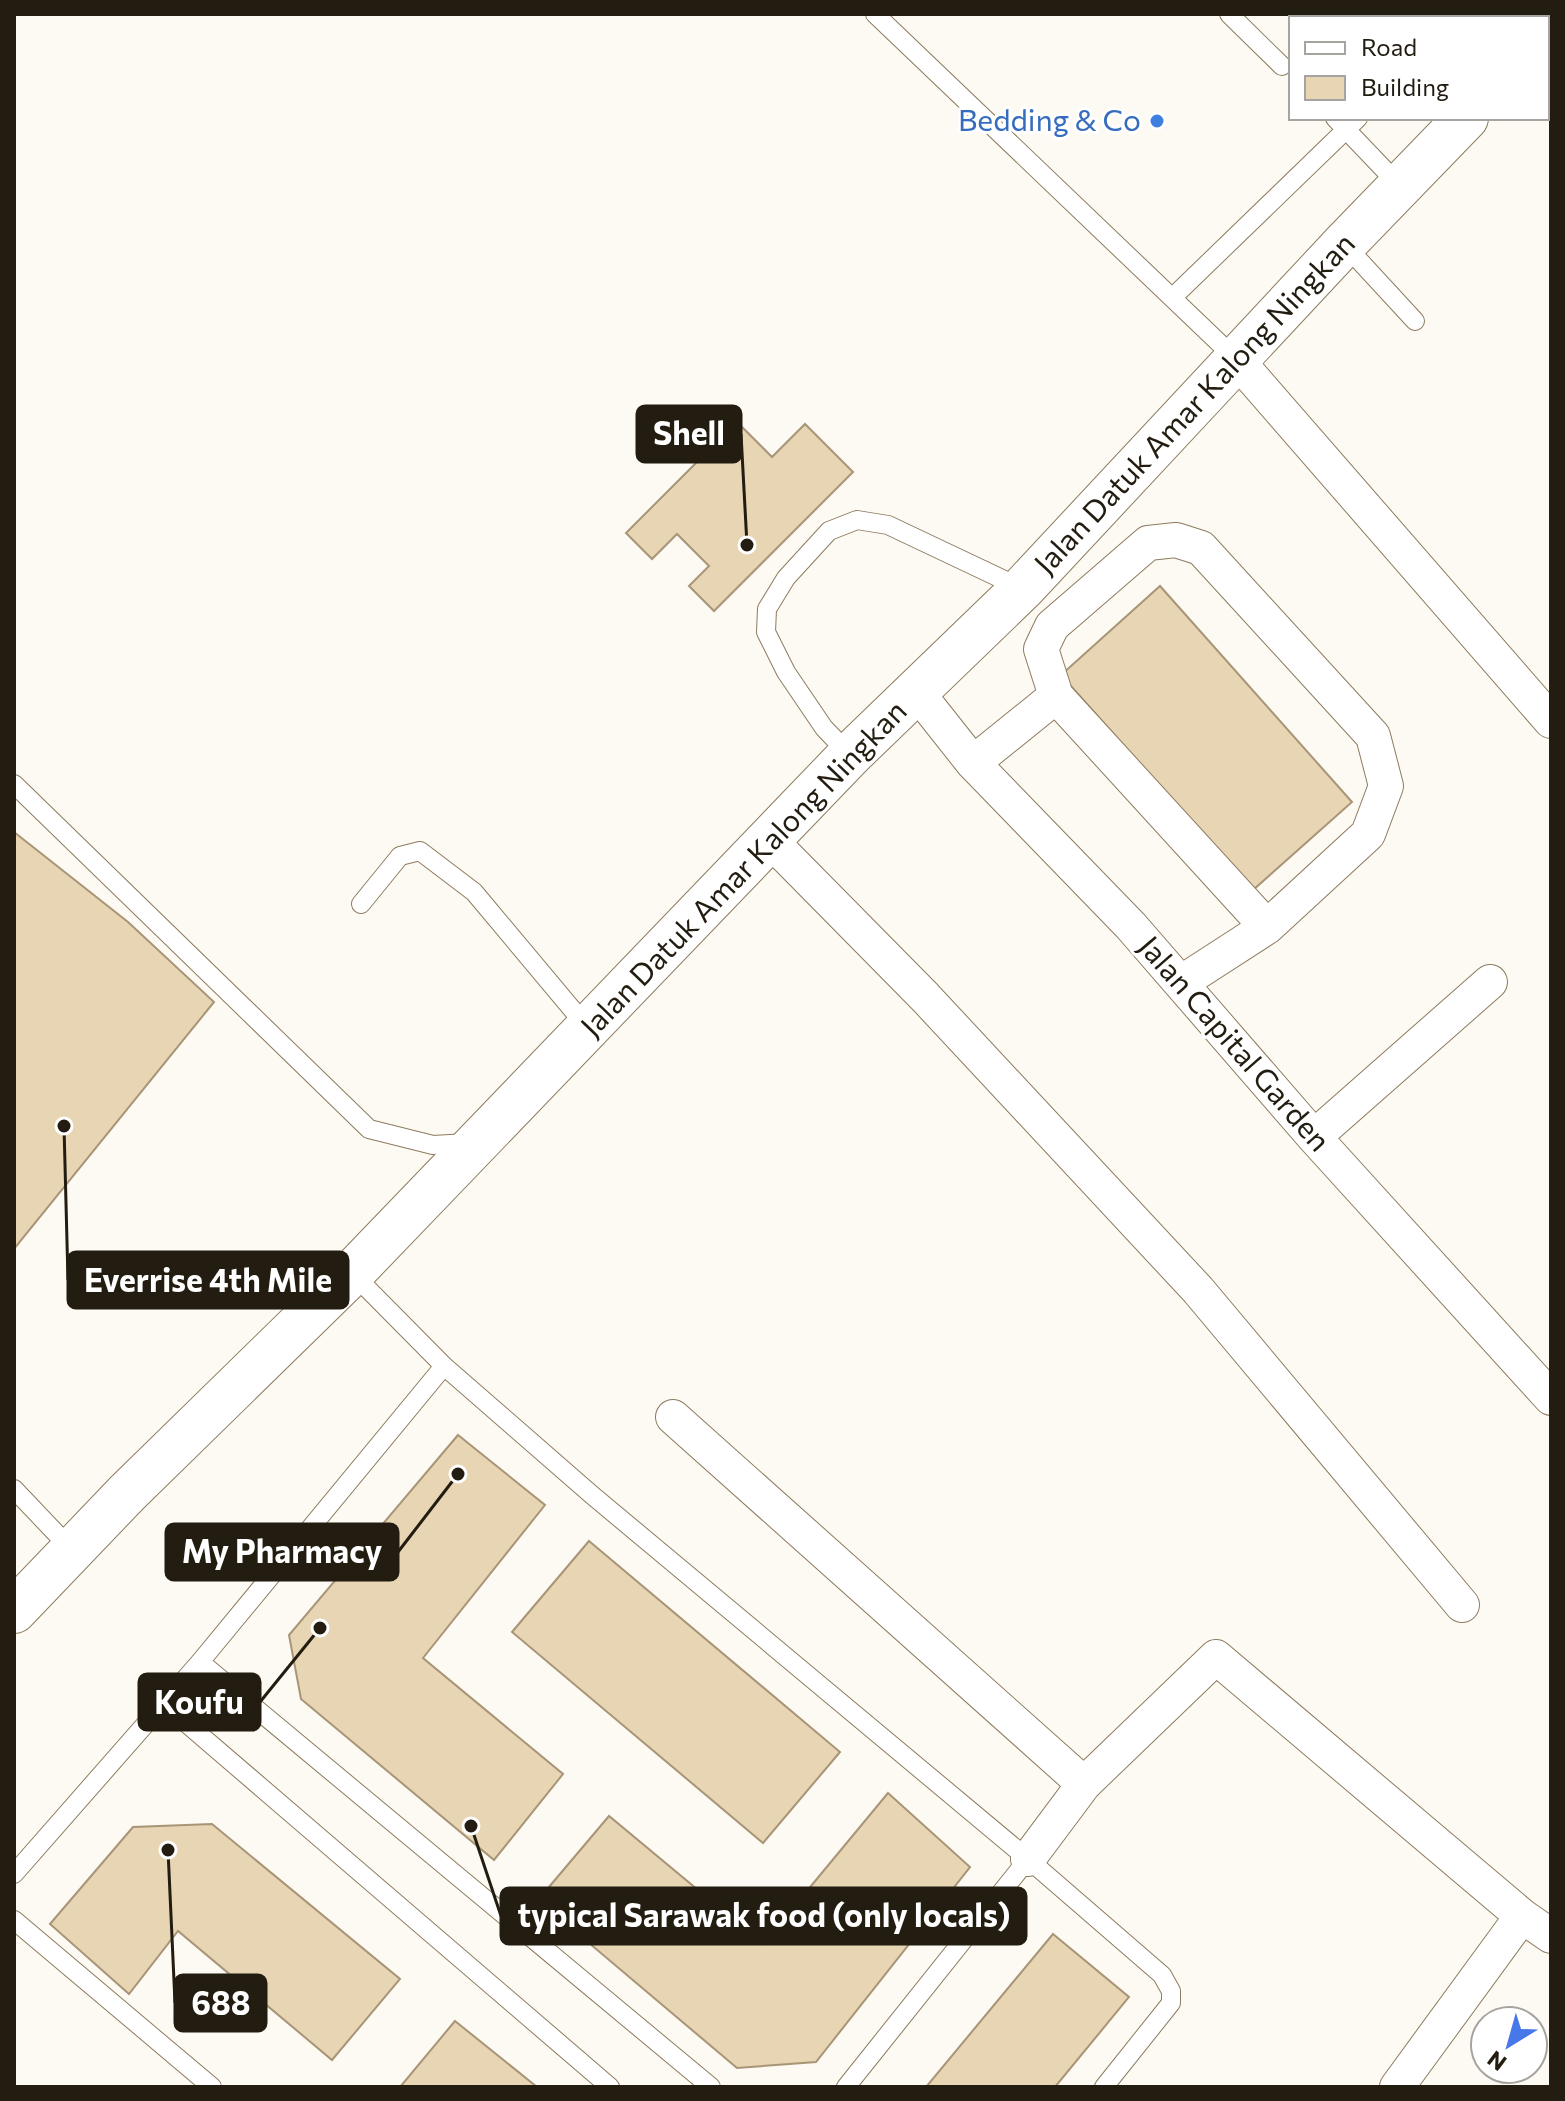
<svg xmlns="http://www.w3.org/2000/svg" width="1565" height="2101" font-family="Commissioner,sans-serif">
<style>
.building{fill:#e8d5b4;stroke:#a89577;stroke-width:2}
.lines{fill:none;stroke-linecap:round;stroke-linejoin:round}
.lane-casing{stroke:#8d7b5e;stroke-width:20}
.street-casing{stroke:#8d7b5e;stroke-width:36}
.highway-casing{stroke:#8d7b5e;stroke-width:46}
.lane{stroke:#fff;stroke-width:18}
.street{stroke:#fff;stroke-width:34}
.highway{stroke:#fff;stroke-width:44}
.shop-dot{fill:#3f7fe0;stroke:#fff;stroke-width:3}
.labels{text-anchor:middle;stroke-width:6;stroke-linejoin:round;paint-order:stroke}
.shop-label{font-size:30px;fill:#366cbe;stroke:#fff;text-anchor:end}
.street-label{font-size:30px;fill:#231c10;stroke:#fff}
.leader{fill:none;stroke:#231c10;stroke-width:3}
.callout-dot{fill:#231c10;stroke:#fff;stroke-width:3}
.callout{fill:#231c10;stroke:#231c10;stroke-width:3}
.callout-label{font-size:32px;text-anchor:middle;font-weight:bold;fill:#fff}
</style>
<rect width="100%" height="100%" fill="#fdf9f3"/>
<path class="building" d="M737 422 772 457 805 424 853 472 714 611 689 586 709 566 677 534 652 559 626 533Z
M1160 586 1352 802 1253 890 1061 675Z
M14 832 128 922 214 1002 14 1249Z
M458 1435 545 1505 423 1658 563 1774 494 1860 301 1699 289 1635Z
M589 1541 840 1752 763 1843 512 1632Z
M888 1793 970 1867 816 2062 737 2068 538 1900 609 1816 763 1944Z
M212 1824 400 1979 332 2060 178 1931 129 1994 50 1924 133 1827Z
M1053 1934 1129 1997 1055 2087H926Z
M455 2021 537 2087H400Z"/>
<g class="lines">
<g class="lane-casing">
<path id="lane" d="M875 14 1236 359
M1229 14 1282 66
M1330 18 1334 14
M1444 18 1447 14
M1335 118 1400 186
M1344 244 1415 321
M1172 298 1358 118
M850 755 824 728 786 672 766 632 767 609 786 578 829 531 857 520 888 525 1021 588
M14 784 369 1129 433 1145 468 1143
M361 904 400 856 420 851 474 892 587 1027
M352 1273 444 1366 592 1495 1028 1859
M14 1489 72 1550
M200 1662 711 2087
M164 1704 610 2087
M14 1874 200 1662 444 1366
M14 1920 212 2087
M846 2087 1028 1859 1162 1975 1171 1991V2003L1104 2087"/>
</g>
<g class="street-casing">
<path id="street" d="M1236 359 1551 721
M916 691 973 763 1131 926 1314 1137 1551 1398
M973 763 1056 696
M769 839 925 997 1198 1290 1462 1605
M1182 982 1267 927 1368 834 1386 786 1373 736 1201 548 1176 540 1148 543 1052 626 1041 649 1056 696 1267 927
M1314 1137 1490 982
M673 1417 1084 1784
M1028 1859 1084 1784 1216 1657 1522 1916 1551 1936
M1397 2087 1522 1916"/>
</g>
<g class="highway-casing">
<path id="highway" d="M1547 34 1551 30
M14 1611 127 1493 352 1273 850 755 1023 588 1344 244 1466 118"/>
</g>
<use href="#lane" class="lane"/>
<use href="#street" class="street"/>
<use href="#highway" class="highway"/>
</g>
<circle class="shop-dot" cx="1157" cy="121" r="8"/>
<g class="labels">
<g class="shop-label">
<text x="1141" y="131">Bedding &amp; Co</text>
</g>
<g class="street-label">
<text transform="translate(1195 404) rotate(-47)" y="10">Jalan Datuk Amar Kalong Ningkan</text>
<text transform="translate(744 869) rotate(-46)" y="10">Jalan Datuk Amar Kalong Ningkan</text>
<text transform="translate(1234 1044) rotate(49)" y="10">Jalan Capital Garden</text>
</g>
</g>
<path class="leader" d="M747 545L741 434M64 1126L68 1280M458 1474L398 1552M320 1628L260 1702M471 1826L501 1916M168 1850L175 2003"/>
<g class="callout-dot">
<circle cx="747" cy="545" r="8"/>
<circle cx="64" cy="1126" r="8"/>
<circle cx="458" cy="1474" r="8"/>
<circle cx="320" cy="1628" r="8"/>
<circle cx="471" cy="1826" r="8"/>
<circle cx="168" cy="1850" r="8"/>
</g>
<g class="callout">
<rect x="637" y="406" width="104" height="56" rx="8"/>
<rect x="68" y="1252" width="280" height="56" rx="8"/>
<rect x="166" y="1524" width="232" height="56" rx="8"/>
<rect x="139" y="1674" width="121" height="56" rx="8"/>
<rect x="501" y="1888" width="525" height="56" rx="8"/>
<rect x="175" y="1975" width="91" height="56" rx="8"/>
</g>
<g class="callout-label">
<text x="689" y="445">Shell</text>
<text x="208" y="1292">Everrise 4th Mile</text>
<text x="282" y="1563">My Pharmacy</text>
<text x="199" y="1714">Koufu</text>
<text x="764" y="1927">typical Sarawak food (only locals)</text>
<text x="221" y="2015">688</text>
</g>
<rect width="1565" height="2101" fill="none" stroke="#231c10" stroke-width="32"/>
<rect x="1289" y="16" width="260" height="104" fill="#ffffff" stroke="#a7a49f" stroke-width="2"/>
<rect x="1305" y="42" width="40" height="12" fill="#ffffff" stroke="#a7a49f" stroke-width="2"/>
<text x="1361" y="56" font-size="24" fill="#231c10">Road</text>
<rect x="1305" y="76" width="40" height="24" fill="#e8d5b4" stroke="#a7a49f" stroke-width="2"/>
<text x="1361" y="96" font-size="24" fill="#231c10">Building</text>
<g transform="translate(1509 2045) rotate(217)"><circle r="38" fill="#ffffff" stroke="#a7a49f" stroke-width="2"/>
<path d="M0-6L14 30L0 20L-14 30Z" fill="#4778ea"/>
<text y="-12" font-size="22" font-weight="bold" text-anchor="middle" fill="#231c10">N</text>
</g>
</svg>
